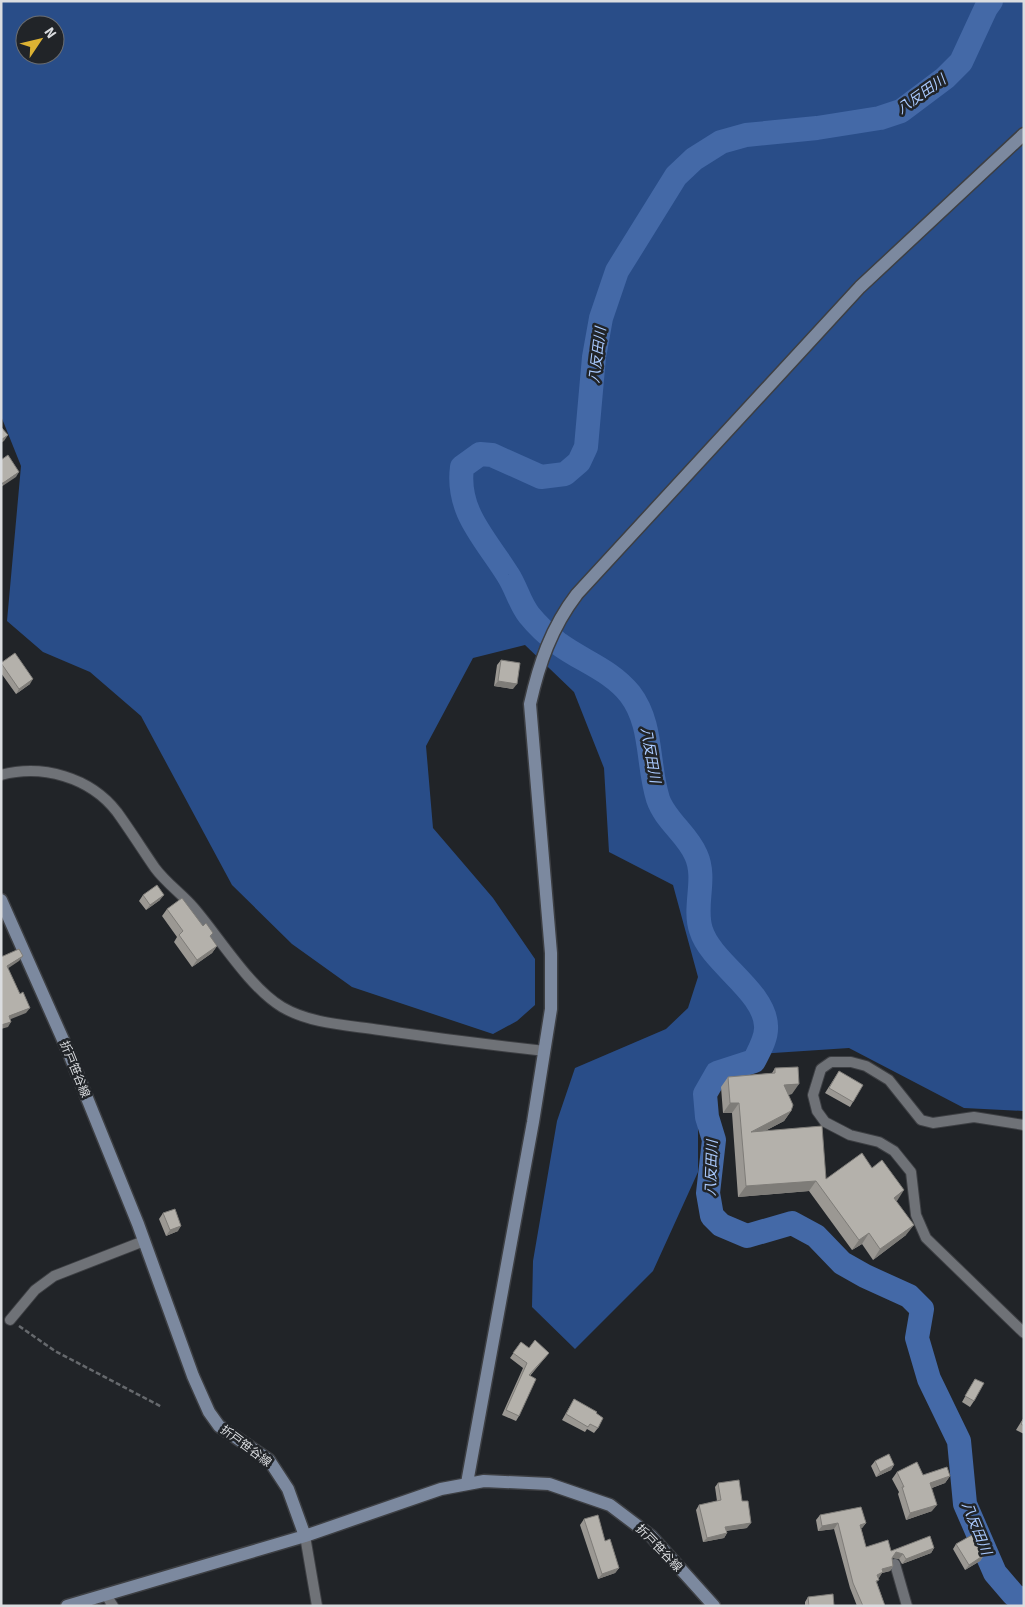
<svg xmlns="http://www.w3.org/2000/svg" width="1025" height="1607" font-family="Signika,'Noto Sans JP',sans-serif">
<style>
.forest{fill:#294d88;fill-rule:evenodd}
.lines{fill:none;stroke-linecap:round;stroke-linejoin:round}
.river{stroke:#4469a7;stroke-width:24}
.street-casing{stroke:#3d3f43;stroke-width:12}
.secondary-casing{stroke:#3d3f43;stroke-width:15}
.path{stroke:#66696d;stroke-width:2.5;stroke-dasharray:5 2.5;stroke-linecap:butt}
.street{stroke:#6f7277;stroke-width:10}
.secondary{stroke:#7c899f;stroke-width:12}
.wall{fill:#9b9893}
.shaded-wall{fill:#7e7c78}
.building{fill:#b4b1ab;stroke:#7e7c78}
.labels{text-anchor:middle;stroke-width:5;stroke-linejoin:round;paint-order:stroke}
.street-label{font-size:12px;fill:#dbdde0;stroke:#212428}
.water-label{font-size:14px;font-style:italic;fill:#aacaff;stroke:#212428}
</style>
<rect width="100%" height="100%" fill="#212428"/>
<path class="forest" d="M1 1H1024V1111L964 1108 849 1048 757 1054 698 1089V1172L653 1271 575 1349 532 1307 533 1261 557 1121 575 1068 666 1029 688 1008 698 977 673 885 609 852 604 768 574 692 525 645 473 658 426 746 433 828 493 898 535 959V1005L517 1021 493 1034 352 987 292 944 232 885 141 716 90 672 43 652 7 621 21 466 1 416ZM25 25H55V55H25Z"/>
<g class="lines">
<path class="river" d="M991 1 986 8 961 62 945 78 901 111 880 118 817 128 746 135 721 142 694 159 676 176 617 271 601 318 594 357 586 447 579 462 565 474 541 477 492 455 480 454 462 467C456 512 486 539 508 575 516 587 520 604 529 615 537 625 549 636 559 644 582 661 611 670 630 694 653 724 647 764 658 799 665 820 688 835 696 855 707 879 693 906 701 930 711 963 765 991 766 1026 767 1038 759 1051 754 1061L717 1073 705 1094 707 1117 714 1140 708 1193 712 1216 721 1225 747 1236 792 1223 816 1236 842 1263 865 1276 909 1296 922 1309 917 1338 929 1379 959 1441 965 1504 995 1573 1013 1594 1024 1602"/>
<g class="street-casing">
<path id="street" d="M1 775C42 764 90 777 117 812 130 830 142 849 155 868 166 883 182 894 194 908 219 937 250 988 282 1007 311 1024 347 1025 380 1030 435 1038 490 1045 545 1051
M1024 1125 974 1117 933 1123 921 1120 889 1080 866 1066 851 1062H831L821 1069 813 1095 817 1111 825 1122 850 1135 879 1142 894 1151 911 1172 916 1215 926 1238 1024 1333
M10 1320 35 1290 54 1276 144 1241
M305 1536 317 1606
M895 1564 907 1606
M106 1595 113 1606"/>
</g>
<g class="secondary-casing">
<path id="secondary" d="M1 900 68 1051 138 1224 193 1376 209 1412 219 1426 269 1460 288 1489 305 1536
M467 1483 533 1122 551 1009V953L530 704C539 664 551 628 577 594L860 287 1024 134
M67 1606 305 1536 441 1489 484 1481 549 1484 610 1505 651 1536 714 1606"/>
</g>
<path class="path" d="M19 1326 55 1351 162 1407"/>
<use href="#street" class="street"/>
<use href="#secondary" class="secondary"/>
</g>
<path class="wall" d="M501 660 513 689 494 686 497 665Z
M1 664 30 684 16 694 1 673Z
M143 895 160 900 146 910 139 901Z
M167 909 203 926 213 933 210 937 217 946 212 953 192 967 174 942 177 937 162 916Z
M775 1068 792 1094 788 1095 791 1111 784 1121 765 1131 826 1179 896 1201 906 1235 873 1260 862 1244 852 1250 809 1191 738 1197 732 1113H723L721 1087 728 1077 772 1073Z
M839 1071 853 1102 850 1107 825 1093Z
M163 1213 178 1231 166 1236 159 1219Z
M521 1342 529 1348 549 1353 530 1376 519 1416 516 1421 502 1415 523 1368 510 1358Z
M975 1379 974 1401 970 1407 962 1402Z
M574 1399 596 1413 598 1428 594 1433 587 1429 585 1432 562 1420Z
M1024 1417V1434L1016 1430Z
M875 1461 894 1465 891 1470 876 1477 871 1466Z
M897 1472 923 1475 950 1476 945 1483 932 1488V1511L906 1520 898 1494 899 1492 892 1479Z
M718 1483 742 1501 747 1528 726 1531 727 1533 724 1538 703 1542 696 1510 699 1505 717 1501 715 1487Z
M820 1515 866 1523 862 1528H861L866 1547 891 1551 934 1548 931 1553 902 1564 899 1559 893 1558H892L893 1566 890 1571 882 1573 878 1578 877 1583 885 1606H857L850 1588 834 1529 818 1531 816 1520Z
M584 1519 605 1541 619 1568 615 1573 598 1579 580 1525Z
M956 1544 984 1555 980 1561 965 1570 953 1549Z
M808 1597 834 1606H805V1602Z"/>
<path class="shaded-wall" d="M8 435 4 441 1 443V440Z
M19 472 16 477 1 487 3 483Z
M33 679 30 684 16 694 19 689Z
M498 681 517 684 513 689 494 686Z
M164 895 160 900 146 910 150 905Z
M217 946 212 953 192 967 197 960Z
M23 956 19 961 4 971 7 966Z
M30 1008 26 1013 6 1021 9 1016Z
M11 1022 8 1027 1 1029V1025Z
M799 1084 792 1094 776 1095 784 1085Z
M730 1103H739L732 1113H723Z
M791 1111 784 1121 744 1142 751 1132Z
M816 1181 809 1191 738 1197 746 1186Z
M904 1190 897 1201 886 1208 894 1198Z
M914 1225 906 1235 873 1260 880 1249Z
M181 1226 178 1231 166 1236 170 1230Z
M869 1233 862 1244 852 1250 859 1240Z
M549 1353 545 1358 525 1380 529 1375Z
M894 1465 891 1470 876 1477 880 1472Z
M950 1476 945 1483 926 1490 930 1483Z
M937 1505 932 1511 906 1520 910 1513Z
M751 1523 747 1528 722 1531 725 1527Z
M838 1523 834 1529 818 1531 822 1526Z
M866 1523 862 1528 856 1530 860 1525Z
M727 1533 724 1538 703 1542 707 1538Z
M934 1548 931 1553 902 1564 906 1559Z
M896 1552 903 1554 899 1559 893 1558 888 1563Z
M984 1555 980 1561 965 1570 969 1565Z
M893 1566 890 1571 882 1573 879 1578 873 1580 882 1569Z
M619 1568 615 1573 598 1579 602 1574Z"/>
<path class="building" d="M1 427 8 435 1 440Z
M8 455 19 472 3 483 1 481V460Z
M15 653 33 679 19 689 1 663Z
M501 660 520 663 517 684 498 681Z
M157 885 164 895 150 905 143 895Z
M182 898 203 926 206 923 213 933 210 936 217 946 197 960 179 935 183 931 167 909Z
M19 949 23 956 7 966 20 994 23 992 30 1008 9 1016 11 1022 1 1025V957Z
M798 1067 799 1084 784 1085 793 1105 791 1111 751 1132 822 1126 826 1179 862 1153 872 1168 882 1160 904 1190 894 1198 914 1225 880 1249 869 1233 859 1240 816 1181 746 1186 739 1103H730L728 1077 775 1073V1068Z
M839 1071 863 1085 853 1102 829 1088Z
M175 1209 181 1226 170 1230 163 1213Z
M535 1340 549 1353 529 1375 536 1379 519 1416 506 1410 527 1363 513 1353 521 1342 529 1348Z
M975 1379 984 1383 974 1401 965 1396Z
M574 1399 597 1412 596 1413 603 1418 598 1428 590 1424 588 1427 566 1414Z
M1024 1418V1426L1021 1424Z
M889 1454 894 1465 880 1472 875 1461Z
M917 1462 923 1475 947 1467 950 1476 930 1483 937 1505 910 1513 902 1487H904L897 1472Z
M739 1480 742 1501H748L751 1523 725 1527 727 1533 707 1538 699 1505 721 1500 718 1483Z
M861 1507 866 1523 860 1525 866 1547 888 1540 891 1551 930 1536 934 1548 906 1559 903 1554 896 1552 892 1558 893 1566 882 1569 883 1572 877 1575 879 1580 876 1581 885 1606H863L853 1583 838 1523 822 1526 820 1515Z
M598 1515 605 1541 610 1539 619 1568 602 1574 584 1519Z
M972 1535 984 1555 969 1565 956 1544Z
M833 1594 834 1606H809L808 1597Z"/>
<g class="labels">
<g class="street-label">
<text transform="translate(75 1069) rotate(68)" y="4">折戸笹谷線</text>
<text transform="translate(246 1446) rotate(37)" y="4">折戸笹谷線</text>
<text transform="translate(659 1548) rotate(46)" y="4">折戸笹谷線</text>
</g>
<g class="water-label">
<text transform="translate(921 94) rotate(-35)" y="5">八反田川</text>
<text transform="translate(597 355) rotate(-83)" y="5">八反田川</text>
<text transform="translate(651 755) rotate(80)" y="5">八反田川</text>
<text transform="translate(711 1168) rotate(-88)" y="5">八反田川</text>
<text transform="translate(977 1528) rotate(68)" y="5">八反田川</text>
</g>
</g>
<rect width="1025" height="1607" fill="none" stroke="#dbdde0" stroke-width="5"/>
<g transform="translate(40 40) rotate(55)"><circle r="24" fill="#212428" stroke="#6b6e72"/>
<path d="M0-4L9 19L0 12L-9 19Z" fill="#dcb233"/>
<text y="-8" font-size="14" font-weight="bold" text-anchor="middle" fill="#dbdde0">N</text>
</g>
</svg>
